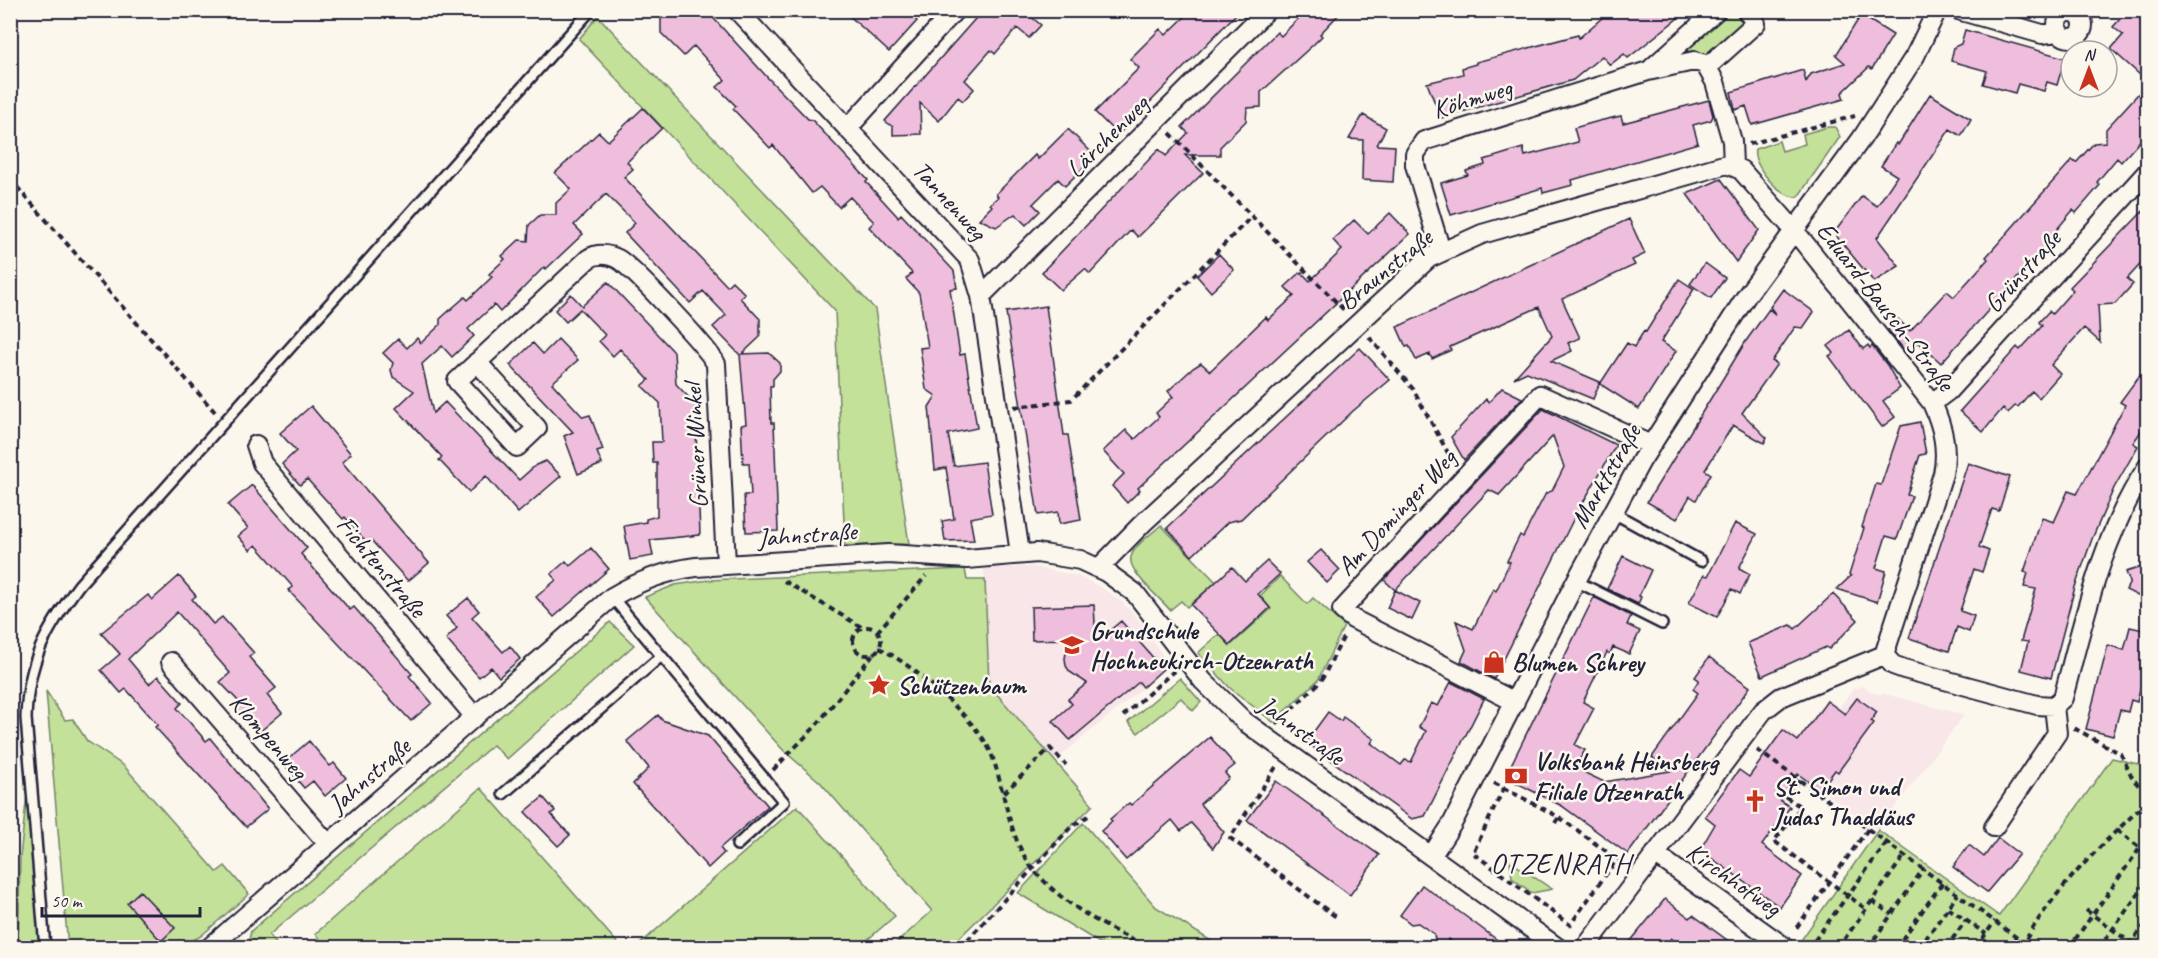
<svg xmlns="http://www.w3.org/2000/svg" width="2158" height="958" font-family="Caveat,sans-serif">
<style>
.built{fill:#f8e6e8}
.green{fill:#c3e199;stroke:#72826a;stroke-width:1.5}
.building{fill:#f0bedd;stroke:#22223b;stroke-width:1.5}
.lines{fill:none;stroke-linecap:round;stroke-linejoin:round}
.lane-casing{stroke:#22223b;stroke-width:14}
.street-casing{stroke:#22223b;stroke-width:22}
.path{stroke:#22223b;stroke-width:4;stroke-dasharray:6 4.5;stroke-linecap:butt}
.lane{stroke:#fbf7ec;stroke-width:9}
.street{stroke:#fbf7ec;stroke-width:18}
.labels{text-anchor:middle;stroke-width:5;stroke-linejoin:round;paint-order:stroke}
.street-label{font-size:26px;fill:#22223b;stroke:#fbf7ec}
.poi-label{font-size:26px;font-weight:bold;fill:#22223b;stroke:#fbf7ec;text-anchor:start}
.quarter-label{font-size:28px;letter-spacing:1.5px;fill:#22223b;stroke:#fbf7ec}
</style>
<rect width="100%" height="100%" fill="#fbf7ec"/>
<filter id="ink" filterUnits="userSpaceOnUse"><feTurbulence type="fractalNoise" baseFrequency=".0167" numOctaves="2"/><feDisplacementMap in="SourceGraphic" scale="12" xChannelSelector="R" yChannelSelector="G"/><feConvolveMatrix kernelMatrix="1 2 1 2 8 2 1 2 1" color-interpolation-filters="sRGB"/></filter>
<g filter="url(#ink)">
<path class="built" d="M1033 567 1078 576 1102 588 1122 602 1143 625 1169 666 1055 761 989 685 984 568Z
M1862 686 1875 694H1885L1964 715 1878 830 1766 752 1784 728 1799 738 1826 699 1839 708 1853 689Z"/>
<path class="green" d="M1727 11H1737L1745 19 1744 22 1705 56 1680 57 1677 52Z
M598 16 875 309 909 544 845 546 835 311 579 39Z
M1828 127H1835L1840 137 1798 197C1781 199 1751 165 1755 149L1779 141 1782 151 1805 144 1803 134Z
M1161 525 1216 582 1187 607 1181 601 1170 610C1160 598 1127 571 1131 557 1134 545 1153 533 1161 525Z
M965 569 967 580H985L989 685 1093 805 950 947H892L932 911 820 782 784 751 645 597 675 585 709 580Z
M1280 576 1307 604 1313 598 1344 626 1318 680 1273 722 1230 688 1198 653 1219 634 1230 646 1271 609 1260 596Z
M610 622 634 645 507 759 493 745 269 935 279 947H252L248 944 251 931Z
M1180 678 1201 702 1193 711 1181 698 1138 733 1128 722Z
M46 691 65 720 73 719 87 741 124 766 217 872 225 866 249 894 201 936 180 947H68Z
M2112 758 2147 766V947L1805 948 1799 943 1878 830 1999 916Z
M481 788 621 947H327L315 934Z
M27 794 42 947 18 948 20 857Z
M797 806 895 916 859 947H643L640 944Z
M1083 823 1156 907 1221 947H1106L1018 893Z
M1510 861 1552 889H1553L1532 893 1512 878Z"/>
<path class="building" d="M661 10H706L767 77 808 119 812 120 868 180 866 182 898 217 901 214 954 271 957 288 950 289 960 355 965 354 977 428 948 434 954 466 984 462 992 514 970 518 974 540 945 541 942 521 954 519 946 468 935 470 929 407 936 396 926 389 920 348 928 347 919 293 906 279 912 273 869 227 874 222 850 197 839 207 820 187 812 193 773 145 770 148 733 109 736 106 717 87 725 80 694 46 684 56 661 33Z
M843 10H906L917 21 889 52Z
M983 10H1033L1029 15 1041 25 1029 38 1017 28 995 54 991 50 965 80 974 89 963 101 958 97 939 121 920 103 921 134 893 135V127L885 121Z
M1192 10H1240L1118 135 1095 112 1139 68 1130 59 1160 29 1166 35Z
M1307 10H1343L1320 34 1322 36 1314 44 1261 92V107L1247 108 1246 121 1220 147V155H1185L1203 173 1138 237 1131 230 1090 274 1085 269 1061 290 1042 272 1159 149 1166 156 1188 133 1182 127 1277 32 1281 36Z
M1611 10H1688L1628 58 1624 54 1610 65 1602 56 1573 80 1441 118 1427 83 1463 74 1462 68 1476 64V62L1578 35 1579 38Z
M2128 10H2148V48L2144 54 2148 57V82L2111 49 2123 35 2113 27Z
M1861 15 1893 35 1872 69 1869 67 1842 93 1844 99 1752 125 1746 106 1735 110 1731 92 1803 70 1806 82 1811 74 1845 63 1836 55Z
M1965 30 2065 58 2057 85 2047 82 2044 91 2018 84 2015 93 1983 84 1987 71 1951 61 1954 47 1961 44Z
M2148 83V132L2121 162 2117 158 2097 182 2100 185 2076 213 2073 210 2048 240 2050 242 1941 363 1918 342 1906 352 1888 330 1898 319 1910 331 1947 291 1954 297 1988 259 1986 257 2072 160 2076 163 2094 143 2106 142V129Z
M1930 94 1971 119 1961 136 1950 129 1877 238 1899 266 1874 282 1837 237V229L1862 196 1877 206 1897 176 1881 166 1896 143 1898 145Z
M1709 100 1713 116 1711 120 1693 125 1698 143 1572 180 1573 185 1543 193 1542 188 1451 215 1441 183 1468 175 1466 171 1485 165 1484 160 1523 148 1525 156 1578 142 1574 128 1599 121 1621 116 1623 123Z
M643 108 662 128 627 162 633 169 624 177 727 286 732 281 745 294 740 298 760 319V337L742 354 769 353 780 363V371L773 379V386H770L771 423H774L778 531 746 532 744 495H751L749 463H743L741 425 746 424 740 355 713 327 726 315 703 291 690 303 625 233 635 223 606 194 574 225 583 234 546 269 544 267 500 312 494 305 468 329 474 336 452 357 442 346 422 364 433 413 445 402 519 480 536 465 546 461 561 476 518 513 486 476 469 492 439 460 442 457 396 408 414 391 393 377 391 370 393 363 383 353 398 339 407 348 417 338 421 343 440 325V319L450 310 465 297 468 300 492 277 489 274 505 259 502 256 519 240 528 241 529 225 540 215H556V203L571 189 555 173 599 132 608 141Z
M1363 115 1386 128 1377 145 1395 146 1393 182 1362 180 1363 140 1349 139Z
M1068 129 1095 156 1065 186 1058 179 1033 204 1040 211 1026 225 1015 214 996 227 979 219 992 206 990 204 998 197 996 194 1035 155 1038 159Z
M1721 179 1759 230 1736 262 1687 194Z
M2148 206V256L2127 279 2133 284 2115 304 2098 305 2100 342 2084 328 2051 365 2060 374 2039 398 2032 391 2018 407 2015 406 2008 413 2003 408 1983 432 1960 411 2017 347 2020 350 2042 326 2039 322 2049 311 2052 314 2073 290 2070 287Z
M1390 213 1410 234 1138 488 1140 490 1127 503 1112 486 1124 474 1103 451 1126 430 1135 439 1159 417 1156 413 1173 397 1168 391 1193 368 1201 363 1210 371 1266 317 1268 320 1294 296 1285 287 1301 272 1310 281 1342 250 1333 240 1354 220 1368 234Z
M1629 219 1645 254 1632 260 1635 265 1562 299 1580 338 1568 343 1572 351 1551 361 1600 382 1593 399 1527 372 1514 378 1552 336 1539 307 1450 347 1451 350 1432 359 1430 354 1416 360 1409 346 1406 347 1397 327Z
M1219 254 1234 270 1211 292 1197 276Z
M1705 263 1725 278 1711 298 1690 284Z
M1679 279 1694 289 1661 342 1676 351 1639 409 1600 384 1627 343 1634 347 1644 331 1646 332Z
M608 282 674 352 676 384 695 404 700 535 650 540 653 556 630 560 624 526 646 522V519L657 516V463H653L652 442H662L660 403 642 386 649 380 620 349 613 356 599 341 605 335 580 309 566 322 555 310 571 294 582 306Z
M1783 289 1814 312 1803 328 1795 327 1772 361 1777 364 1742 413 1767 438 1764 443 1733 425 1705 470 1711 474 1696 500 1690 496 1677 519 1647 502 1746 341 1769 309 1776 315 1770 307Z
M1046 306 1064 435H1068L1081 520 1059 524 1058 512 1038 515 1006 312Z
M1849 330 1863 349 1868 345 1870 348 1872 346 1887 365 1900 388 1883 401 1895 417 1882 427 1829 356 1834 353 1828 346Z
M558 339 578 360 552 383 583 417 590 415 603 450 597 452 602 464 578 474 564 436 573 432 510 365 533 343 543 354Z
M1360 348 1390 380 1353 411 1241 519 1228 522 1192 556 1167 528Z
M2148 364V421L2133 443 2138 446 2114 488 2092 539 2075 587 2051 678 2021 670 2028 642 2021 641 2036 589 2024 587 2028 573 2024 572 2042 518 2054 522 2068 491 2077 494 2125 405 2120 402Z
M1502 388 1522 398 1464 460 1451 437 1486 399 1489 402Z
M311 406 351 454 342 462 429 563 408 581 370 539 366 542 345 517 343 519 307 479 300 485 282 464 296 451 280 433Z
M1543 409 1616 445 1573 520 1494 679 1461 661 1466 650 1456 621 1473 629 1493 589 1496 591 1510 562 1507 561 1520 535 1523 537 1546 493 1552 491 1564 467 1553 436 1499 495 1489 490 1395 590 1384 580Z
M1920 422 1926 454 1920 455 1907 495 1912 496 1897 539 1886 536 1876 568 1886 571 1877 602 1837 589 1851 576 1849 575 1864 528 1862 527 1876 484 1881 485 1901 426Z
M1968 463 2010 477 1999 511 1992 509 1979 547 1989 551 1982 572 1974 569 1960 611 1974 616 1969 632 1957 627 1949 651 1909 638Z
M252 485 307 548 301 554 350 610 354 607 412 674 409 676 432 703 411 721 288 590 293 587 256 545 250 550 238 536 248 528 228 505Z
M1735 523 1757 534 1739 568 1750 574 1740 594 1732 589 1717 617 1689 603 1704 575 1708 576Z
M591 548 609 569 554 617 536 597 556 580 551 574 566 561 570 566Z
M1321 550 1340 570 1327 583 1307 562Z
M1623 556 1651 570 1639 596 1641 597 1638 604 1607 589Z
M1267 561 1280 574 1258 594 1270 608 1230 645 1191 605 1232 567 1245 581Z
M2148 565V601L2126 590 2130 582 2126 572Z
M179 576 196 596 192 599 213 624 222 617 254 653 249 657 276 688 267 695 282 713 257 734 235 709 241 704 220 682 230 673 177 612 128 659 149 684 158 676 182 703 177 708 206 741 210 738 268 809 246 827 155 727 158 725 126 689 121 693 101 670 120 654 101 633 148 595 152 600Z
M1395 590 1420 603 1412 620 1387 608Z
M1833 594 1858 620 1829 649 1826 647 1762 676 1748 643 1791 625 1795 629Z
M1594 597 1631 616 1627 625 1640 631 1629 654 1613 647 1610 654 1607 652 1583 702 1594 708 1575 745 1585 750 1580 759 1588 763 1583 772 1604 782 1670 771 1652 757 1698 693 1693 689 1699 680 1695 677 1709 657 1750 687 1628 854 1562 806 1505 777Z
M468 598 479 611 472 617 503 652 510 646 520 659 499 677 491 667 479 677 446 639 457 628 446 616Z
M1094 605 1096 642 1121 621 1163 669 1143 687 1139 682 1070 740 1053 721 1072 704 1068 699 1087 683 1070 672 1066 666 1065 658 1069 639 1032 640 1031 607Z
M2130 627 2148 631V654L2137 702 2131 700 2128 712 2120 710 2113 736 2086 729 2108 645 2124 650Z
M1451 682 1484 699 1425 816 1412 819 1306 742 1328 712 1341 721 1343 717 1374 739 1371 743 1401 765 1405 760 1411 762 1426 731 1419 727 1431 703 1438 706Z
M1857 698 1877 712 1871 721 1874 723 1838 772 1835 770 1820 790 1798 774 1780 800 1790 807 1762 845 1802 876 1780 907 1700 850 1715 824 1705 816 1739 770 1749 777 1783 730 1798 741 1827 701 1845 714Z
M658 715 662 720 708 736 768 806 720 848 724 853 708 868 633 784 649 768 627 741Z
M1210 737 1235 765 1225 773 1229 778 1200 804 1224 832 1213 848 1191 823 1181 831 1172 820 1126 860 1101 831 1112 821 1110 819 1129 803 1131 805Z
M309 741 330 766 334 763 346 778 325 796 313 781 304 788 283 763Z
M1276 781 1379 855 1350 895 1247 820Z
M543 797 555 811 551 814 570 835 558 846 525 812Z
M1998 838 2019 854 1987 892 1953 867 1969 845 1984 857Z
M1422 885 1465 916 1508 948H1460L1449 939 1443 948H1436L1434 934 1418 923 1411 924 1400 915Z
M140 891 175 928 161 941 127 903Z
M1665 899 1690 918 1693 915 1738 948H1684L1671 938 1664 948H1625Z"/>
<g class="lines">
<g class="lane-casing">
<path id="lane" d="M1612 512 1701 561
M1576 581 1662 624
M612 597 784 802 737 845
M503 794 660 657
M45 948 26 718C28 660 46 630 79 585L591 10"/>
</g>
<g class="street-casing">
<path id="street" d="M737 10 970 260 981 296 1020 553
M1958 10 2042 34 2058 32
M2057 25a13 13 0 1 1 26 0a13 13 0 1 1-26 0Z
M1707 67 1756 23 1746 10
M1652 68 1717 10
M848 128 955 10
M1441 251 1415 165V154L1424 141 1648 71 1694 61 1705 64 1715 82 1732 141 1733 165
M981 296 1267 10
M477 362 537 428 517 447 457 381 588 259C597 253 608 254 618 259 632 267 710 350 716 364L726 564
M1932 403 1948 391 2148 171
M256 445 262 463 475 717
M1099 568 1143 523 1429 258 1482 234 1727 164 1741 170 1794 230 1932 403C1943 427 1948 449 1943 474L1884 655
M1884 655 1893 665 1904 669 2037 705 2054 706
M171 662 328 844
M1515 702 1353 619 1342 610 1540 395 1651 445
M2054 706 2063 698C2084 619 2102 535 2148 466
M1994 827 2057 733 2054 706
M1655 854 1783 946
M1432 855 1452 824 1576 581 1641 461 1747 295 1862 138 1915 56 1937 10
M209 948 612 597C639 581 665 571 696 567L888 554 967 559 1037 553 1080 560 1106 572 1135 593 1203 681 1244 721 1558 948
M1585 948 1763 711 1781 697 1884 655"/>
</g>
<path class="path" d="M1170 133 1346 312
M1749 144 1855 116
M10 179 215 412
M1369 337 1413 389 1453 462
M1014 407 1071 400 1251 217
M784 581 863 628
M853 641a14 14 0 1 1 28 0a14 14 0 1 1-28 0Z
M877 632 926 576
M879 648C909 661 980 723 991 753 1005 789 1008 838 1033 869 1063 905 1108 929 1150 948
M1123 716 1174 671
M1276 724 1321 681 1344 636
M2074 728 2121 754 2133 779 2148 796
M1757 750 1868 829 1794 931
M1276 767 1230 838 1339 919
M773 770 815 727 874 653
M1799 780 1786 797 1801 807 1774 841 1866 909
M1494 783 1559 817 1625 865
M1504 788 1473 853 1570 925 1617 859
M1004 793 1050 748 1066 765
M1555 823 1559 817
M1868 829 2031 948
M2117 830 2148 854
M1872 901 1891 914
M1948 908 1986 934
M2086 910 2131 943 2148 921
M960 948 1071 827 1090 815
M1817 948 1812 944 1887 842
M1838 948 1905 855
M1868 948 1924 868
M1896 948 1943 882
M1919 948 1958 894
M1946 948 1966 920
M1976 948 1995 921
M2021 948C2052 891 2101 845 2148 801
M2069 948 2140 848
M2099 948 2148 881"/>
<use href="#lane" class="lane"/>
<use href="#street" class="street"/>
</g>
</g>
<defs>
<g id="school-bare" transform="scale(1.8)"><path d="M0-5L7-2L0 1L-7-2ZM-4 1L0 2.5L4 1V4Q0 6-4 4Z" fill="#c8321e" stroke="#fbf7ec" stroke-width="2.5" paint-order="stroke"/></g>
<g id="shop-bare" transform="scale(1.8)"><path d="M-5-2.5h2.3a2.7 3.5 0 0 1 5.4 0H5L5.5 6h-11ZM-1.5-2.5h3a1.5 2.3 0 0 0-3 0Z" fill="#c8321e" stroke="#fbf7ec" stroke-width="2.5" paint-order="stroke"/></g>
<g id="sight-bare" transform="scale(1.8)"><path d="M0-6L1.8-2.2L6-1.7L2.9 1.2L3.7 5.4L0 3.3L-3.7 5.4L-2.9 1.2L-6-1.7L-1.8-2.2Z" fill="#c8321e" stroke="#fbf7ec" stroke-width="2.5" paint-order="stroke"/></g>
<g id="bank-bare" transform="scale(1.8)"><path d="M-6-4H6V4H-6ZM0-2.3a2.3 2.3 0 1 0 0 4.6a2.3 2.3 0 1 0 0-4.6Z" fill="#c8321e" stroke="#fbf7ec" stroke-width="2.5" paint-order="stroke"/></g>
<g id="church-bare" transform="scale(1.8)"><path d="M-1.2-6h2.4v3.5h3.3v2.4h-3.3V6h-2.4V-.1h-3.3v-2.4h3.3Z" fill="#c8321e" stroke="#fbf7ec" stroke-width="2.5" paint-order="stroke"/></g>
</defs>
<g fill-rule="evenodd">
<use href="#school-bare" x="1072" y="645"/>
<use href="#shop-bare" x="1494" y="662"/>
<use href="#sight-bare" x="879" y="685"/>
<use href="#bank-bare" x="1516" y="776"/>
<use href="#church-bare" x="1755" y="801"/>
</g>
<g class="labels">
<g class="street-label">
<text transform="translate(1472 98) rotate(-17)" y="9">Köhmweg</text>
<text transform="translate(1107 136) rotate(-45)" y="9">Lärchenweg</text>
<text transform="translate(950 200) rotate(48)" y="9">Tannenweg</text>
<text transform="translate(1385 269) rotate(-39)" y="9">Braunstraße</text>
<text transform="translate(2022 271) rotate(-48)" y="9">Grünstraße</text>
<text transform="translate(1886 306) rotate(52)" y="9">Eduard-Bausch-Straße</text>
<text transform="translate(695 446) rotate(-93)" y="9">Grüner Winkel</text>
<text transform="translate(1605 476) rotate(-60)" y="9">Marktstraße</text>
<text transform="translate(1396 512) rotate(-47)" y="9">Am Dominger Weg</text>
<text transform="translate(807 534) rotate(-4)" y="9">Jahnstraße</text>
<text transform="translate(382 566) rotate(50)" y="9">Fichtenstraße</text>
<text transform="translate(1302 730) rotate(36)" y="9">Jahnstraße</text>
<text transform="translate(269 736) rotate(49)" y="9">Klompenweg</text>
<text transform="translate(369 775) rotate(-41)" y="9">Jahnstraße</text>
<text transform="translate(1734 879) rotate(35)" y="9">Kirchhofweg</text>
</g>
<g class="poi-label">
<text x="1090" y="639">Grundschule<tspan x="1090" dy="30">Hochneukirch-Otzenrath</tspan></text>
<text x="1512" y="671">Blumen Schrey</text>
<text x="897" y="694">Schützenbaum</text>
<text x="1534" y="770">Volksbank Heinsberg<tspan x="1534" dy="30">Filiale Otzenrath</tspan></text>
<text x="1773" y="795">St. Simon und<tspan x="1773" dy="30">Judas Thaddäus</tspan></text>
</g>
<g class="quarter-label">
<text x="1561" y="873">OTZENRATH</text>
</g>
</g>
<rect width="2158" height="958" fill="none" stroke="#fbf7ec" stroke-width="36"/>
<rect x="18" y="18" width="2122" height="922" fill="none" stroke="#22223b" stroke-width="2" filter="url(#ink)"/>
<g transform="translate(2089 69)"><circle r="28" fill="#fbf7ec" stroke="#a4a2a5" stroke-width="1.5"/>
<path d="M0-4.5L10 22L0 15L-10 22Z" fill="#c8321e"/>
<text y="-9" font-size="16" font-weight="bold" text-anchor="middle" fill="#22223b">N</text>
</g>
<path d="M42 907v9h158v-9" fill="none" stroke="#22223b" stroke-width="3"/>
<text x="51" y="907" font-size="18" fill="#22223b" stroke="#fbf7ec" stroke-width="4.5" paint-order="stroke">50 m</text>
</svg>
